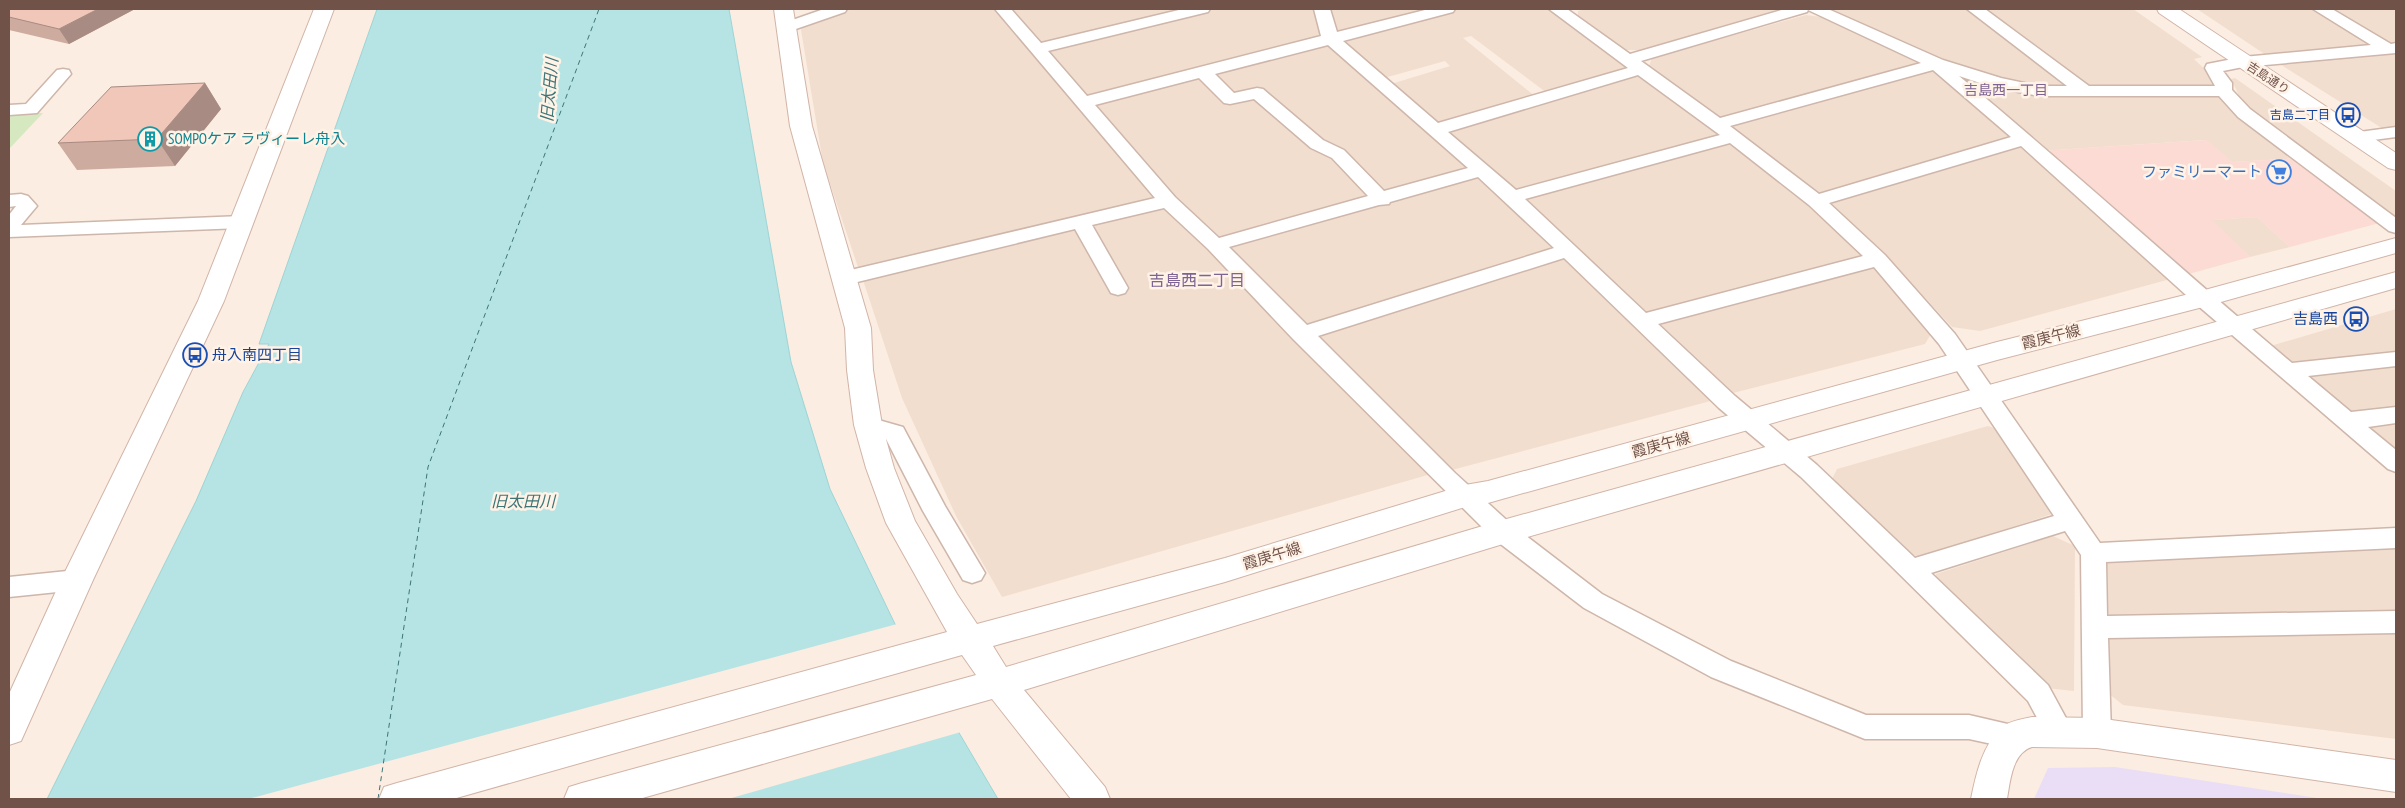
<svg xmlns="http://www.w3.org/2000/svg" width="2405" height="808" font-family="'PT Sans Narrow','Noto Sans JP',sans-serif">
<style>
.residential{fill:#f2decf}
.commercial{fill:#fbdbd4}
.education{fill:#eadef7}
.green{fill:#d6e8c0}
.water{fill:#b6e3e4;stroke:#9dd4d5}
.pier{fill:#fbede1}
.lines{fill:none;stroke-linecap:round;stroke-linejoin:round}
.ferry{stroke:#3d7577;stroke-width:1;stroke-dasharray:5 4;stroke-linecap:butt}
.street-casing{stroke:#ceb6ab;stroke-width:3}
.secondary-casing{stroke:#d1b4a8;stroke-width:2}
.street{fill:#fff;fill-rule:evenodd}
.secondary{fill:#fff;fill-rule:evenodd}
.wall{fill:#ceab9f}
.shaded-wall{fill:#a88b82}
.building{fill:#f0c7b9;stroke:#a88b82}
.labels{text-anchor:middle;stroke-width:5;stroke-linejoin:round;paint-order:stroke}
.far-street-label{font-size:12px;fill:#715249;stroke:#fff2e6}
.far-transit-label{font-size:12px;fill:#164399;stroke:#fff2e6;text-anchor:end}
.far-neighbourhood-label{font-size:14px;fill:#7e6494;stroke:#fff2e6}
.culture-label{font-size:15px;fill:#0d838f;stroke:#fff2e6;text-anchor:start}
.shop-label{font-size:15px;fill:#366cbe;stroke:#fff2e6;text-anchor:end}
.transit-label{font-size:15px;fill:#164399;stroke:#fff2e6;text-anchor:end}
.street-label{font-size:15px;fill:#715249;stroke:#fff2e6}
.water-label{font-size:16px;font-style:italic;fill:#3d7577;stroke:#fff2e6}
.neighbourhood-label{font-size:16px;fill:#7e6494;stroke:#fff2e6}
</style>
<rect width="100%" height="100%" fill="#fbede1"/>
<path class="residential" d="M852 9H996L1155 195 1151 201 859 270 823 163 801 30 805 25Z
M1008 9H1191L1039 46Z
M1214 9H1318L1323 37 1085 97 1043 51Z
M1325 9H1438L1340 34 1332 33Z
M1456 9H1551L1629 66 1628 70 1547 93 1471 36 1463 38 1536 97 1436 128 1391 84 1450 66 1445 61 1384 78 1339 38Z
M1585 9H1786L1642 50H1622L1578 18V11Z
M1823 9H1971L2074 86 2041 89 1955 67Z
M1978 9H2133L2202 57 2194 59 2219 83 2210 89 2081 86Z
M2197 9H2317L2375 44V46L2269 57Z
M2324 9H2396V44L2382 43Z
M1806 15 1821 17 1851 31 1858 30 1924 62 1723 119 1714 117 1649 66 1652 58Z
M1326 41 1474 167 1386 196 1260 92 1230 94 1210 72Z
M2396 52V128L2385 130 2278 63Z
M1935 69 2012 137 1818 196 1730 129V124Z
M1949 71 1996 85 2221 93 2299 158 2232 162 2206 140 2041 151Z
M1639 73 1725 134 1513 193 1440 131Z
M1200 76 1230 104 1256 97 1333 155 1374 197 1223 240 1216 239 1175 200 1092 106Z
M2235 78 2396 191V219L2246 110 2231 79Z
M1732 141 1795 189 1863 253 1859 259 1642 315 1518 199Z
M2020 145 2027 146 2174 278 1980 331 1952 327 1887 257 1828 206 1829 202Z
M1477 174 1562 249 1304 330 1223 246Z
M1170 207 1431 474 1002 597 956 516 902 398 863 280 1074 227 1090 226 1092 222Z
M2257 217 2290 247 2250 257 2211 220Z
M1568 254 1718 399 1448 471 1310 336Z
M1865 266 1876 268 1932 332 1925 344 1729 394 1649 323Z
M2396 309V356L2292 368 2267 347Z
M2396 363V411L2348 417 2297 374Z
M2396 420V456L2358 424Z
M1988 426 2001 430 2053 503 2052 514 1921 557 1909 554 1832 479 1837 469Z
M2053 536 2075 546 2074 691 2046 688 1935 583 1936 574Z
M2396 546V615L2104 622V565L2109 561Z
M2396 629V739L2123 705 2108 693 2105 635Z"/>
<path class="commercial" d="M2207 140 2232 162 2299 158 2383 222 2290 247 2257 217 2212 220 2250 257 2185 275 2041 151Z"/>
<path class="education" d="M2115 767 2324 799H2034L2048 768Z"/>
<path class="green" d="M43 113 9 149V114Z"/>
<path class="water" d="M377 9H729L791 362 830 489 895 624 998 799H47L196 501 243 392 269 344H259Z"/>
<path class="pier" d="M897 624 961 732 728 799H248Z"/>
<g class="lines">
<path class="ferry" d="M378 799 428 467 599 9"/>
<g class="street-casing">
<path id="street" d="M824 9H847L845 12 793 30H781L779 27 781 24Z
M995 9H1011L1041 43 1183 9H1210L1208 12 1048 51 1087 96 1321 36 1314 9H1330L1337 32 1429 9H1455L1453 12 1343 41 1438 123 1628 68 1549 9H1567L1630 54 1785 9H1828L1943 60 2001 78 2039 86H2067L1967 9H1985L2089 86H2215L2205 68 2207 64 2243 57 2371 45 2313 9H2332L2391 44 2396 43V53L2243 67 2223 71 2232 83V90L2250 109 2396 218V233L2389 231 2238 117 2219 96H2039L1992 87 1959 76C2072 169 2180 269 2292 363L2396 352V366L2308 376 2351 412 2396 407V423L2368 427 2396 450V472L2388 469 2196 304 2021 146 1829 203 1885 255 1955 334 2100 543 2396 528V548L2106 562 2107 616 2396 611V633L2108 638 2111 733 2107 742 2097 745 2087 742 2083 733 2081 555 2065 531 1931 573 2048 685 2073 731 2069 740 2059 743 2049 740 2028 701 1801 477 1719 408 1564 258 1318 336 1455 473 1512 525 1602 594 1731 661 1866 715H1969L2025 728 2029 737 2025 746 2015 749 1969 739H1865L1711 677 1584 608 1494 539 1293 339 1208 249 1164 208 1092 225 1128 288 1125 293 1118 295 1111 293 1075 229 845 285 838 283 835 278 838 273 1155 198ZM1808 10 1921 63 1720 118 1641 61 1807 12ZM1328 45 1468 168 1384 191 1344 150 1323 140 1263 89 1257 88 1234 93 1215 74ZM1933 70 2011 137 1819 194 1730 126ZM1638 75 1720 135 1516 190 1448 132ZM1199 78 1224 103 1230 104 1254 99 1311 148 1332 158 1368 196 1219 238 1175 197 1095 105ZM1730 143 1809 205 1863 256 1646 313 1525 199ZM1478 177 1554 248 1307 325 1229 247 1379 205 1389 204 1390 202ZM1874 267 1939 344 2054 516 1915 558 1817 465 1735 396 1658 324Z
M63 69 69 70 71 74 37 113 9 115V105L26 104 57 70Z
M2396 127V137L2358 142 2352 141 2349 137 2352 133Z
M21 194 28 196 37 206 21 225 242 216 249 218 252 222 249 226 242 228 9 237V215L16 206 9 207V195Z
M868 417 903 427 945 506 985 573 981 580 972 583 963 580 923 511 886 439 860 431 857 425 860 419Z
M77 570 86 573 90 580 86 587 77 590 9 597V577Z"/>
</g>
<g class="secondary-casing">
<path id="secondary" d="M314 9H334L224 301 93 580 21 741 9 745V694L61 580 198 301Z
M774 9H793L812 126 871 328 873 370 882 425 894 468 915 521 957 594 977 624 1225 558 1465 485 1488 481 1997 342 2201 291 2396 238V253L2203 307 1997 360 1488 503 1465 507 1225 582 993 646 1006 667 1503 520 2396 272V288L1503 544 1024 690 1105 787 1110 799H1071L992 699 639 799H564L569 787 582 783 976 675 962 655 453 799H379L384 787 397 783 947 632 886 523 866 468 854 425 847 370 845 328 790 126Z
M2157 9H2179L2396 153V170L2388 168 2159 13Z
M2032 717 2097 718 2396 760V792L2097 748 2032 747C2012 753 2010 782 2007 799H1971C1976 774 1982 746 2002 727 2009 721 2023 719 2032 717Z"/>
</g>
<use href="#street" class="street"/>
<use href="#secondary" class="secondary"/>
</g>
<path class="wall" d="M9 9H135L69 44 9 30Z
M205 83 221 109 175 166 77 170 58 143Z"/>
<path class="shaded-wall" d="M98 9H135L69 44 59 29Z
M205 83 221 109 175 166 157 139Z"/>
<path class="building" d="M9 9H98L59 29 9 17Z
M205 83 157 139 58 143 111 87Z"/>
<defs>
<g id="bus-ring" transform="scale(1.25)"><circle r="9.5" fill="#fff2e6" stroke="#1a4fb4" stroke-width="1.5"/><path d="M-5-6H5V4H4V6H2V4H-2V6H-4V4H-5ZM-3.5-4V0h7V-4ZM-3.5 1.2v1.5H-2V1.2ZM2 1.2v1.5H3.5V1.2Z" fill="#1a4fb4"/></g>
<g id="building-ring" transform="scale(1.25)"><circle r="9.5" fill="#fff2e6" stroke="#0f9aa8" stroke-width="1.5"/><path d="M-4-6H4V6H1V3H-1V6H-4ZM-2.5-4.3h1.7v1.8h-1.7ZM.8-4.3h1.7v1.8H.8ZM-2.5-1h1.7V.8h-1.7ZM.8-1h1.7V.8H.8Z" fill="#0f9aa8"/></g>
<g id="supermarket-ring" transform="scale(1.25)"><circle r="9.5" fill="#fff2e6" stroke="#3f7fe0" stroke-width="1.5"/><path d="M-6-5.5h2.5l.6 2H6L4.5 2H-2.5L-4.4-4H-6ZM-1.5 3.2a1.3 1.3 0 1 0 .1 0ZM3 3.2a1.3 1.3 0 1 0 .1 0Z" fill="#3f7fe0"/></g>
</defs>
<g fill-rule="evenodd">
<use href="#bus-ring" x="2348" y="115"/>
<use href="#building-ring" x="150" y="139"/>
<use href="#supermarket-ring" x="2279" y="172"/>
<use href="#bus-ring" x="2356" y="319"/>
<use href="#bus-ring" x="195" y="355"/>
</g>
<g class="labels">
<g class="far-street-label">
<text transform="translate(2268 78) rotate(33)" y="4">吉島通り</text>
</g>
<g class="far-transit-label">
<text x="2330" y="119">吉島二丁目</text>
</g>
<g class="far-neighbourhood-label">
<text x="2006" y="95">吉島西一丁目</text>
</g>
<g class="culture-label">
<text x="168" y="144">SOMPOケア ラヴィーレ舟入</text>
</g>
<g class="shop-label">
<text x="2262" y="177">ファミリーマート</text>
</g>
<g class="transit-label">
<text x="2338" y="324">吉島西</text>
<text x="212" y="360" text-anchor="start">舟入南四丁目</text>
</g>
<g class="street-label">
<text transform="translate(2051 337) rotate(-14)" y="5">霞庚午線</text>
<text transform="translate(1661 445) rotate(-15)" y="5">霞庚午線</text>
<text transform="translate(1272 556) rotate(-17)" y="5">霞庚午線</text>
</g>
<g class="water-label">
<text transform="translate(549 90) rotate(-85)" y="6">旧太田川</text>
<text x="523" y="507">旧太田川</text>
</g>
<g class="neighbourhood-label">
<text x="1197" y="286">吉島西二丁目</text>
</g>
</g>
<rect width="2405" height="808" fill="none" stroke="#715249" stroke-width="20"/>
</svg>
